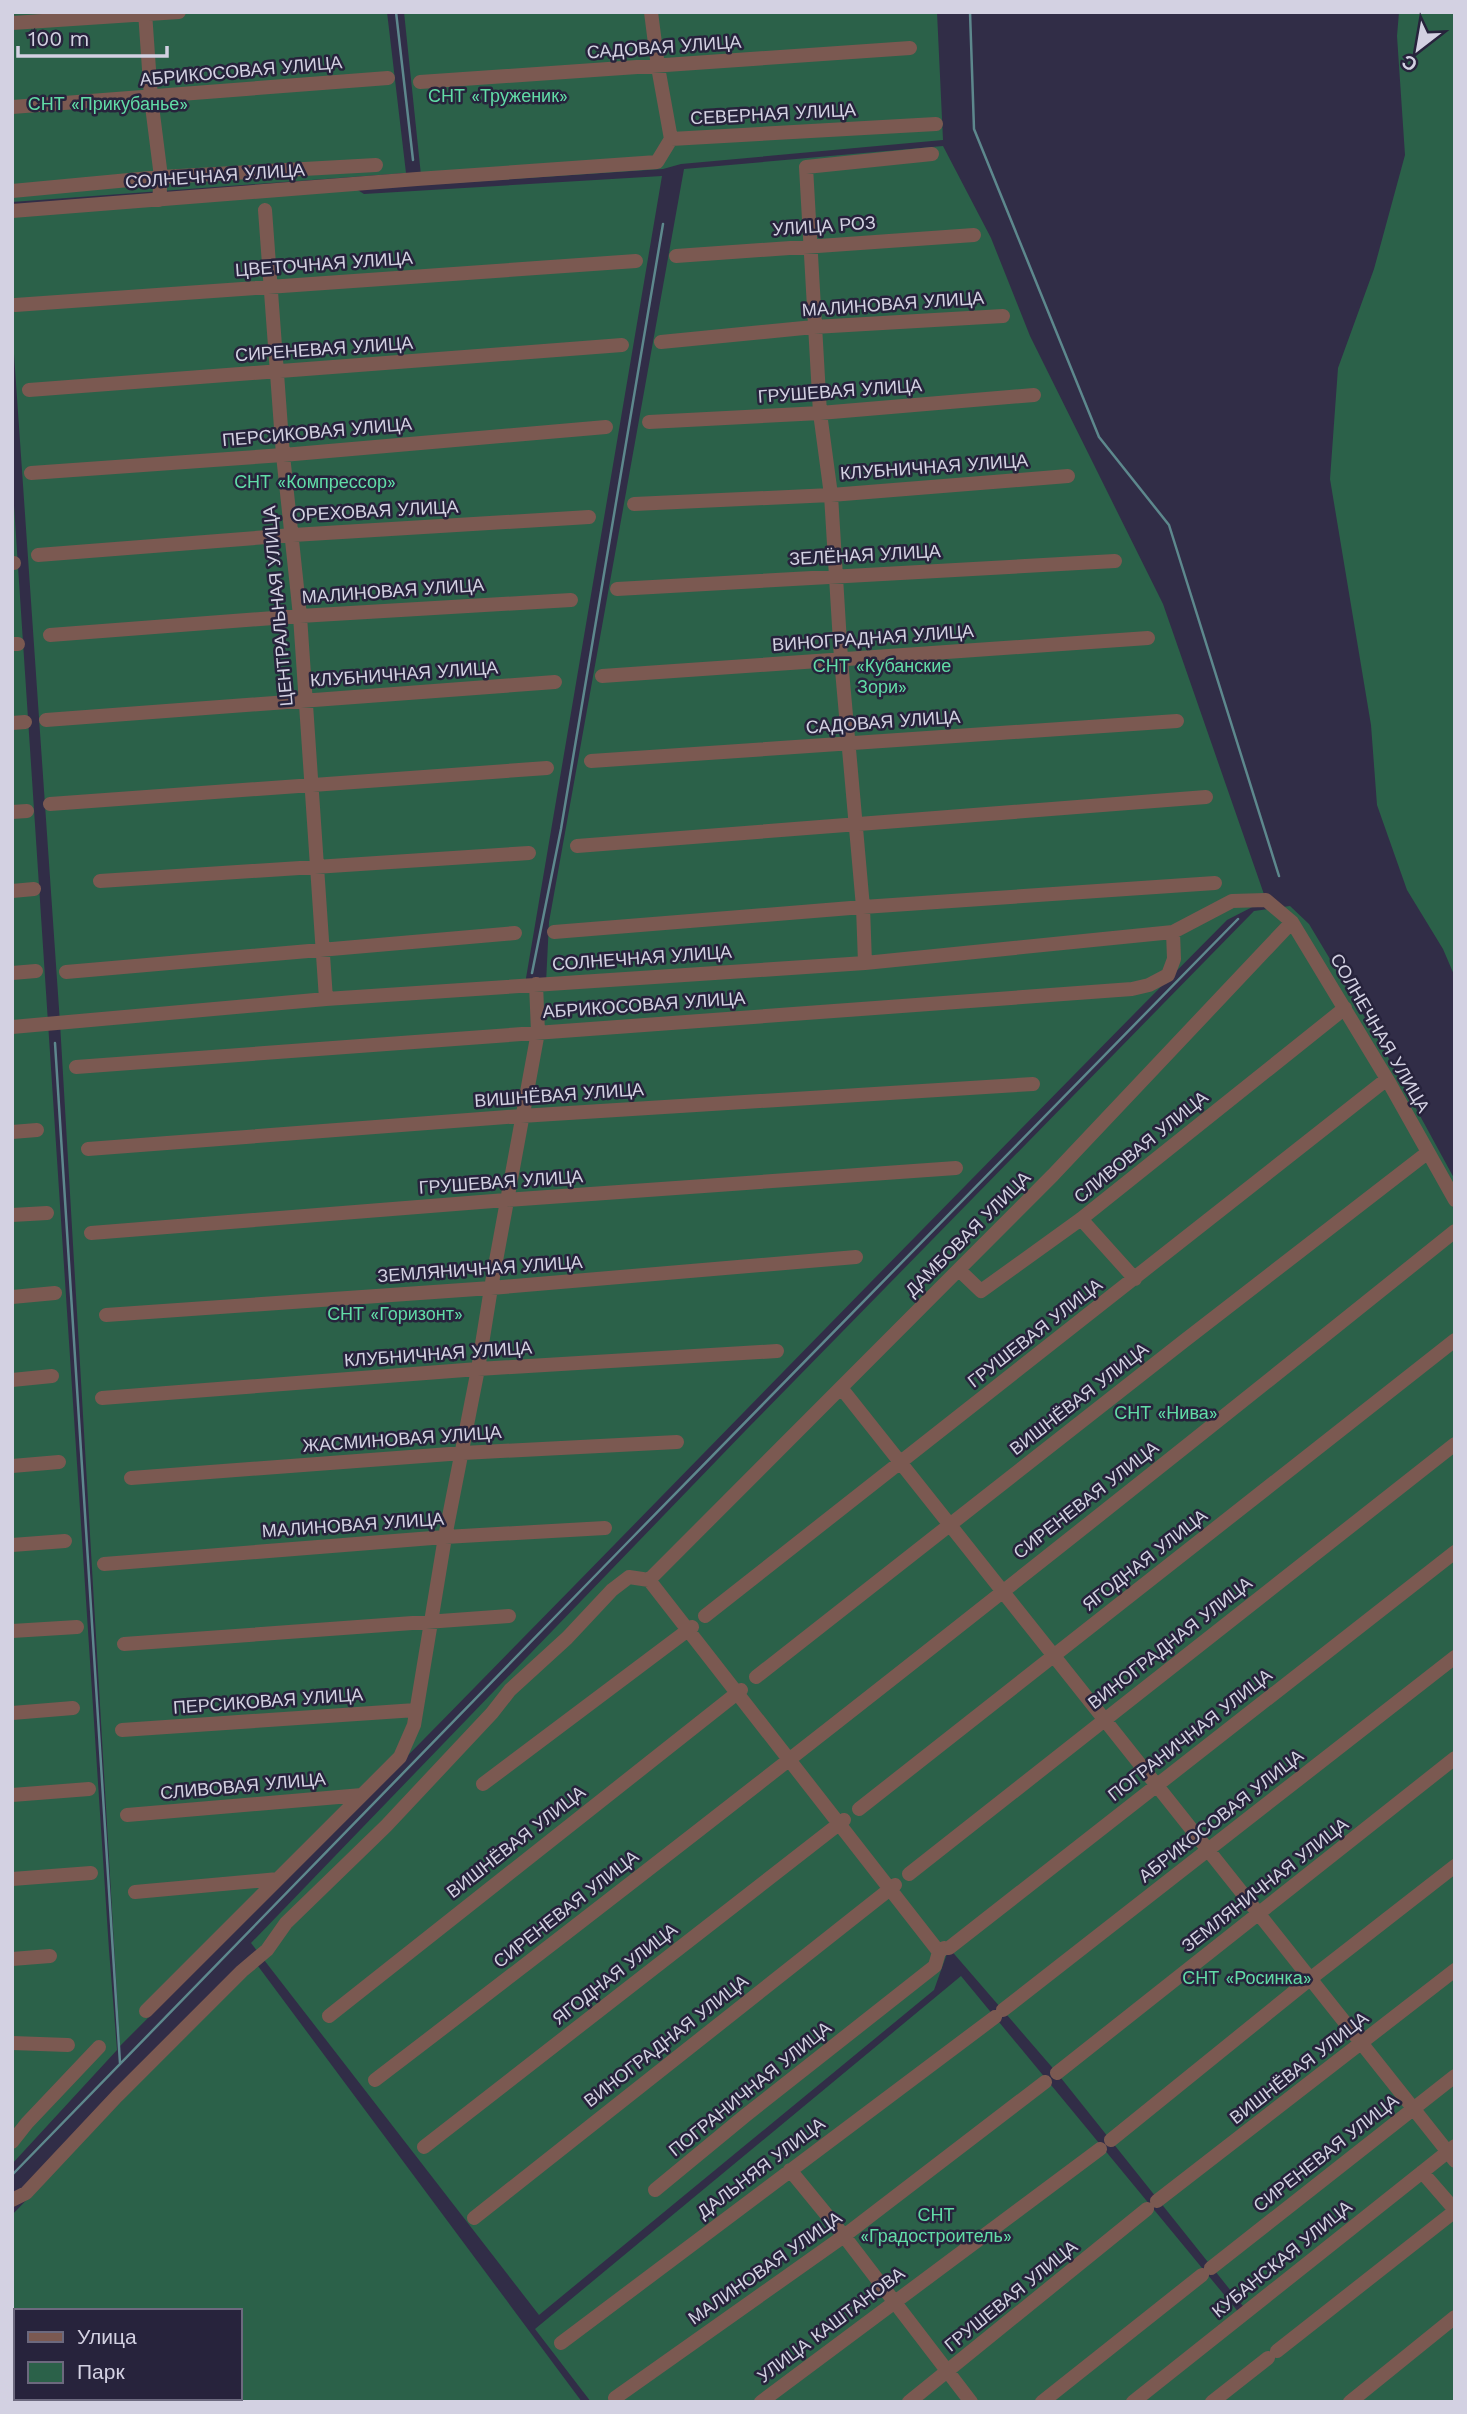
<svg xmlns="http://www.w3.org/2000/svg" width="1467" height="2414" font-family="'Work Sans',sans-serif">
<style>
.green{fill:#2b6149}
.lines{fill:none;stroke-linecap:round;stroke-linejoin:round}
.stream{stroke:#5d888d;stroke-width:2.5}
.minor{stroke:#7b5951;stroke-width:14}
.labels{text-anchor:middle;stroke-width:5;stroke-linejoin:round;paint-order:stroke}
.street-label{font-size:18px;fill:#d3d1e2;stroke:#27233c}
.park-label{font-size:18px;fill:#61dca7;stroke:#27233c}
</style>
<rect width="100%" height="100%" fill="#312d47"/>
<path class="green" d="M12 12H387L406 173 12 202Z
M404 12H937L943 140 681 164 663 169 422 185Z
M1399 12H1455V977L1443 949 1407 890 1377 805 1371 725 1330 479 1338 368 1374 269 1405 155 1397 36Z
M943 146 991 238 1030 336 1163 604 1266 900 1227 920C856 1294 492 1674 120 2046L60 1023 12 325V206L345 182 364 194 662 176 525 984 546 983 549 922 684 169Z
M12 475 109 1950 117 2050 12 2164Z
M1290 906 1309 924 1382 1046 1455 1180V2146L1247 2311 1057 2073 949 1948 934 1990 539 2315 251 1943 747 1429 1254 911Z
M255 1962 582 2402H27V2398H240V2311H16V2322L12 2298V2215Z
M961 1976 1245 2320 1455 2154V2402H591L535 2329Z"/>
<g class="lines">
<path class="stream" d="M396 12 413 160
M970 12 974 129 1099 437 1169 525 1279 876
M532 973 561 829 663 224
M55 1043 120 2063
M12 2175 628 1542 1238 919"/>
<path class="minor" d="M145 12 151 98 161 177 159 200
M651 12 658 67 671 139
M12 23 179 12
M420 82 910 48
M12 107 388 78
M12 191 161 177 376 165
M265 210 283 455 300 616 326 999
M12 211 417 179 657 162 671 139 936 124
M676 256 974 235
M15 305 636 261
M661 342 814 327 1003 316
M29 390 622 345
M649 422 820 413 1034 395
M31 473 283 455 606 427
M634 504 831 495 1068 476
M38 555 293 535 589 517
M12 563H14
M617 589 1115 561
M50 635 300 616 571 600
M12 644H18
M602 676 1148 638
M46 720 555 682
M12 723 25 722
M591 761 1177 721
M50 804 547 768
M12 812 27 811
M577 846 1206 797
M100 881 529 853
M12 891 34 889
M554 932 863 907 1215 883
M865 963 863 907 841 659 831 495 820 413 806 167 932 154
M66 972 515 933
M12 973 36 971
M12 1027 326 999 865 963 1173 932 1232 901 1266 900 1292 922 1387 1079 1455 1200
M76 1067 1132 989 1149 985 1168 975 1174 959 1173 932
M12 1132 37 1130
M88 1149 521 1116 1033 1084
M12 1215 47 1213
M1081 1219 1135 1279
M91 1233 506 1200 956 1168
M959 1270 981 1291 1081 1219 1345 1008
M12 1297 55 1293
M106 1315 491 1288 856 1257
M12 1380 52 1376
M842 1389 1455 2161
M102 1398 478 1369 777 1351
M12 1466 59 1462
M131 1478 463 1453 677 1442
M12 1545 65 1541
M104 1564 445 1537 605 1528
M649 1580 1053 1175 1292 922
M705 1616 1387 1079
M12 1631 77 1627
M124 1644 509 1616
M756 1677 1184 1341 1427 1153
M12 1713 73 1708
M122 1730 416 1710
M483 1784 692 1627
M12 1795 89 1789
M859 1809 1455 1340
M127 1815 362 1795
M909 1874 1455 1444
M12 1879 91 1873
M135 1892 278 1879
M949 1948 1455 1552
M12 1959 50 1956
M1003 2010 1455 1657
M146 2011 400 1757 414 1725 445 1537 478 1369 491 1288 538 1032 536 984
M329 2016 741 1690
M12 2043 68 2045
M1057 2073 1455 1758
M375 2080C739 1802 1098 1518 1455 1231
M1111 2140 1310 1979 1455 1866
M12 2142 27 2123 99 2047
M424 2147 844 1820
M790 2170 844 2236 971 2402
M1422 2172 1455 2210
M655 2190 746 2115 935 1966 939 1952 944 1948
M12 2200 26 2193 117 2096 242 1971 267 1950 286 1923 386 1826 492 1713 510 1690 567 1638 612 1590 629 1577 649 1580 939 1952
M1157 2201 1455 1970
M474 2218 895 1885
M1211 2268 1455 2076
M561 2343 995 2017
M1277 2351 1455 2211
M615 2398 844 2236 1045 2082
M761 2402 1100 2149
M909 2402 1147 2209
M1042 2402 1202 2275
M1133 2402 1455 2146
M1212 2402 1268 2358
M1350 2402 1455 2317"/>
</g>
<g class="labels">
<g class="street-label">
<text transform="translate(664 47) rotate(-4)" y="6">САДОВАЯ УЛИЦА</text>
<text transform="translate(241 71) rotate(-5)" y="6">АБРИКОСОВАЯ УЛИЦА</text>
<text transform="translate(773 114) rotate(-3)" y="6">СЕВЕРНАЯ УЛИЦА</text>
<text transform="translate(215 176) rotate(-4)" y="6">СОЛНЕЧНАЯ УЛИЦА</text>
<text transform="translate(824 226) rotate(-4)" y="6">УЛИЦА РОЗ</text>
<text transform="translate(324 264) rotate(-4)" y="6">ЦВЕТОЧНАЯ УЛИЦА</text>
<text transform="translate(893 304) rotate(-4)" y="6">МАЛИНОВАЯ УЛИЦА</text>
<text transform="translate(324 349) rotate(-4)" y="6">СИРЕНЕВАЯ УЛИЦА</text>
<text transform="translate(840 391) rotate(-4)" y="6">ГРУШЕВАЯ УЛИЦА</text>
<text transform="translate(317 432) rotate(-5)" y="6">ПЕРСИКОВАЯ УЛИЦА</text>
<text transform="translate(934 467) rotate(-4)" y="6">КЛУБНИЧНАЯ УЛИЦА</text>
<text transform="translate(375 511) rotate(-3)" y="6">ОРЕХОВАЯ УЛИЦА</text>
<text transform="translate(865 555) rotate(-3)" y="6">ЗЕЛЁНАЯ УЛИЦА</text>
<text transform="translate(393 591) rotate(-4)" y="6">МАЛИНОВАЯ УЛИЦА</text>
<text transform="translate(278 606) rotate(-95)" y="6">ЦЕНТРАЛЬНАЯ УЛИЦА</text>
<text transform="translate(873 638) rotate(-4)" y="6">ВИНОГРАДНАЯ УЛИЦА</text>
<text transform="translate(404 674) rotate(-4)" y="6">КЛУБНИЧНАЯ УЛИЦА</text>
<text transform="translate(883 722) rotate(-4)" y="6">САДОВАЯ УЛИЦА</text>
<text transform="translate(642 958) rotate(-4)" y="6">СОЛНЕЧНАЯ УЛИЦА</text>
<text transform="translate(644 1005) rotate(-4)" y="6">АБРИКОСОВАЯ УЛИЦА</text>
<text transform="translate(1380 1033) rotate(60)" y="6">СОЛНЕЧНАЯ УЛИЦА</text>
<text transform="translate(559 1095) rotate(-4)" y="6">ВИШНЁВАЯ УЛИЦА</text>
<text transform="translate(1141 1147) rotate(-39)" y="6">СЛИВОВАЯ УЛИЦА</text>
<text transform="translate(501 1182) rotate(-4)" y="6">ГРУШЕВАЯ УЛИЦА</text>
<text transform="translate(968 1234) rotate(-45)" y="6">ДАМБОВАЯ УЛИЦА</text>
<text transform="translate(480 1269) rotate(-4)" y="6">ЗЕМЛЯНИЧНАЯ УЛИЦА</text>
<text transform="translate(1035 1333) rotate(-38)" y="6">ГРУШЕВАЯ УЛИЦА</text>
<text transform="translate(438 1354) rotate(-4)" y="6">КЛУБНИЧНАЯ УЛИЦА</text>
<text transform="translate(1079 1399) rotate(-38)" y="6">ВИШНЁВАЯ УЛИЦА</text>
<text transform="translate(402 1439) rotate(-4)" y="6">ЖАСМИНОВАЯ УЛИЦА</text>
<text transform="translate(1086 1500) rotate(-38)" y="6">СИРЕНЕВАЯ УЛИЦА</text>
<text transform="translate(353 1525) rotate(-4)" y="6">МАЛИНОВАЯ УЛИЦА</text>
<text transform="translate(1145 1560) rotate(-38)" y="6">ЯГОДНАЯ УЛИЦА</text>
<text transform="translate(1170 1643) rotate(-38)" y="6">ВИНОГРАДНАЯ УЛИЦА</text>
<text transform="translate(268 1701) rotate(-4)" y="6">ПЕРСИКОВАЯ УЛИЦА</text>
<text transform="translate(1190 1735) rotate(-38)" y="6">ПОГРАНИЧНАЯ УЛИЦА</text>
<text transform="translate(243 1786) rotate(-5)" y="6">СЛИВОВАЯ УЛИЦА</text>
<text transform="translate(1221 1816) rotate(-38)" y="6">АБРИКОСОВАЯ УЛИЦА</text>
<text transform="translate(516 1842) rotate(-38)" y="6">ВИШНЁВАЯ УЛИЦА</text>
<text transform="translate(1265 1885) rotate(-38)" y="6">ЗЕМЛЯНИЧНАЯ УЛИЦА</text>
<text transform="translate(566 1909) rotate(-38)" y="6">СИРЕНЕВАЯ УЛИЦА</text>
<text transform="translate(615 1974) rotate(-38)" y="6">ЯГОДНАЯ УЛИЦА</text>
<text transform="translate(666 2041) rotate(-38)" y="6">ВИНОГРАДНАЯ УЛИЦА</text>
<text transform="translate(1299 2068) rotate(-38)" y="6">ВИШНЁВАЯ УЛИЦА</text>
<text transform="translate(750 2089) rotate(-39)" y="6">ПОГРАНИЧНАЯ УЛИЦА</text>
<text transform="translate(1326 2153) rotate(-38)" y="6">СИРЕНЕВАЯ УЛИЦА</text>
<text transform="translate(761 2168) rotate(-37)" y="6">ДАЛЬНЯЯ УЛИЦА</text>
<text transform="translate(1282 2259) rotate(-39)" y="6">КУБАНСКАЯ УЛИЦА</text>
<text transform="translate(765 2268) rotate(-35)" y="6">МАЛИНОВАЯ УЛИЦА</text>
<text transform="translate(1011 2296) rotate(-39)" y="6">ГРУШЕВАЯ УЛИЦА</text>
<text transform="translate(831 2325) rotate(-37)" y="6">УЛИЦА КАШТАНОВА</text>
</g>
<g class="park-label">
<text x="498" y="102">СНТ «Труженик»</text>
<text x="108" y="110">СНТ «Прикубанье»</text>
<text x="315" y="488">СНТ «Компрессор»</text>
<text x="882" y="672">СНТ «Кубанские<tspan x="882" dy="21">Зори»</tspan></text>
<text x="395" y="1320">СНТ «Горизонт»</text>
<text x="1166" y="1419">СНТ «Нива»</text>
<text x="1247" y="1984">СНТ «Росинка»</text>
<text x="936" y="2221">СНТ<tspan x="936" dy="21">«Градостроитель»</tspan></text>
</g>
</g>
<rect width="1467" height="2414" fill="none" stroke="#d3d1e2" stroke-width="28"/>
<rect x="14" y="2309" width="228" height="91" fill="#27233c" stroke="#6c697e" stroke-width="2"/>
<rect x="28" y="2332" width="35" height="10" fill="#7b5951" stroke="#6c697e" stroke-width="2"/>
<text x="77" y="2344" font-size="21" fill="#d3d1e2">Улица</text>
<rect x="28" y="2362" width="35" height="21" fill="#2b6149" stroke="#6c697e" stroke-width="2"/>
<text x="77" y="2379" font-size="21" fill="#d3d1e2">Парк</text>
<g transform="translate(1418 49) rotate(211)" stroke="#27233c" stroke-width="5" paint-order="stroke">
<path d="M0-5L12 26L0 18L-12 26Z" fill="#d3d1e2"/>
<text y="-10" font-size="19" font-weight="bold" text-anchor="middle" fill="#d3d1e2">С</text>
</g>
<path d="M18 46v10h149v-10" fill="none" stroke="#d3d1e2" stroke-width="3.5"/>
<text x="28" y="46" font-size="21" fill="#d3d1e2" stroke="#27233c" stroke-width="5" paint-order="stroke">100 m</text>
</svg>
